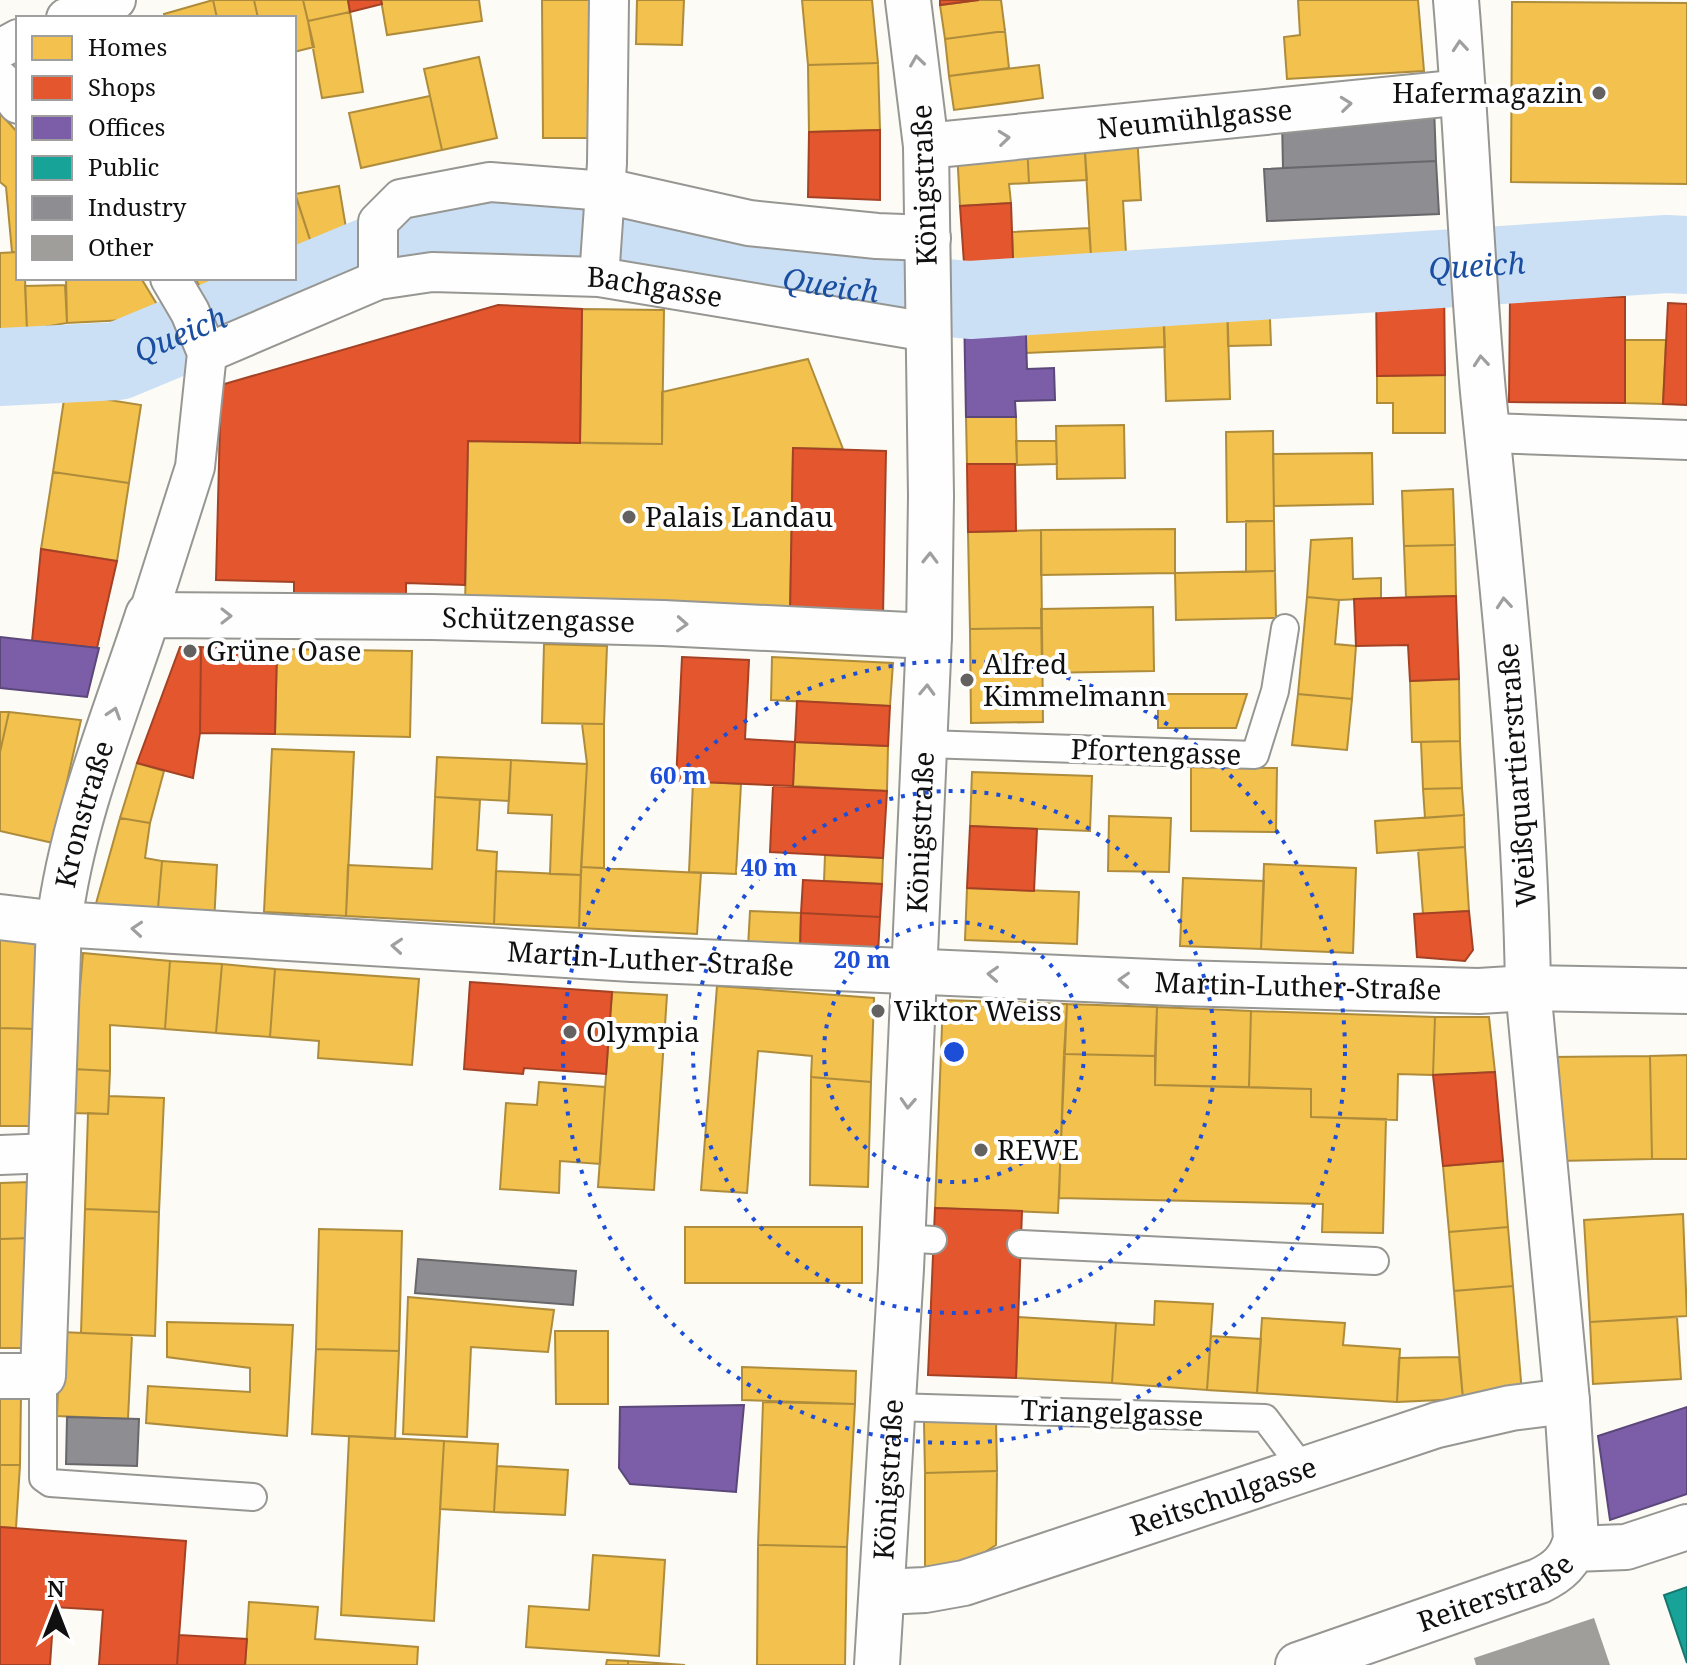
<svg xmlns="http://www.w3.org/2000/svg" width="1687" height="1665" font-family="'Noto Serif',serif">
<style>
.homes{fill:#f2c14e;stroke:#ae8c3b;stroke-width:2}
.shops{fill:#e4572e;stroke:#a44225;stroke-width:2}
.offices{fill:#7b5ea7;stroke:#5b477a;stroke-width:2}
.public{fill:#17a398;stroke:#15776f;stroke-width:2}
.industry{fill:#8d8d92;stroke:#68686b;stroke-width:2}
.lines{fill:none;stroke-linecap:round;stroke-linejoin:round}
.river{stroke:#cce0f5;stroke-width:78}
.building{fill:#a09e9a}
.service-casing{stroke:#969693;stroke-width:30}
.pedestrian-casing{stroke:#969693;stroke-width:42}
.minor-casing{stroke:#969693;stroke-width:48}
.service{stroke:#fffefe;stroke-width:26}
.pedestrian{stroke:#fffefe;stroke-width:38}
.minor{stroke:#fffefe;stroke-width:44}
.oneway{stroke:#9f9f9f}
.ring{fill:none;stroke:#1d4ed8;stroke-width:4;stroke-dasharray:4 8}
.poi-dot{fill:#636260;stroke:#fff;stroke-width:3}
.labels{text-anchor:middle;stroke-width:8;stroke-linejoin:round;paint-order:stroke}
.poi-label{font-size:28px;fill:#101010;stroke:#fff;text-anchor:start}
.street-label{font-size:28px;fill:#101010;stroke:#fff}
.water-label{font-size:30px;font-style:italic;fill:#1a4ea0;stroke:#fff}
.centre{fill:#1d4ed8;stroke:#fff;stroke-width:4}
.ring-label{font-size:24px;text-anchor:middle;font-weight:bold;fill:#1d4ed8;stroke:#fff;stroke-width:8;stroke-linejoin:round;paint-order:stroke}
</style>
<rect width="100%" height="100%" fill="#fcfbf5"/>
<path class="homes" d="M213 0H254L258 18H217Z
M213 0 217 18H165L164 14Z
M254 0H303L314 47 294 52V18H258Z
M303 0H348L350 12 308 21Z
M381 0H479L482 21 387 35Z
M542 0H600L601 138H543Z
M637 0H684L682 45 636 44Z
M802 0H872L878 63 808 65Z
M979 0H1001L1005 31 945 39 940 5Z
M1298 0H1418L1424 71 1287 79 1284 37 1300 35Z
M1512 2 1687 3V184L1511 182Z
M350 12 363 92 322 98 308 21Z
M1005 31 1009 68 949 76 945 39Z
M479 57 497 138 442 150 424 69Z
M878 63 880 130 809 132 808 65Z
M1039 65 1043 98 954 110 949 76Z
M430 96 442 150 361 168 349 113Z
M0 113 18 133V252H12L6 187 0 182Z
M1137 134 1141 200 1123 201 1126 253 1091 256 1084 138Z
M1084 138 1087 180 1029 183 1027 144Z
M1027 144 1029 183 1009 184 1011 203 960 206 957 150Z
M339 186 348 240 315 255 295 194Z
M294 190 315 255 294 264Z
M1089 228 1091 256 1013 260 1012 232Z
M18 252V278H25L27 330 0 331V253Z
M66 278H141L161 311 147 319 67 323Z
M195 278H263L208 302Z
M65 285 67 323 27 330 25 286Z
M1269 293 1271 345 1228 346 1227 295Z
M1227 295 1230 399 1166 401 1163 299Z
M1163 299 1165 347 1026 353 1025 306Z
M582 309 664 310 662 444 580 443Z
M1625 340H1666L1663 404 1625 403Z
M808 359 843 449 793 448 790 615 465 608 468 441 662 444V392Z
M1445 375V433H1393V403H1377V376Z
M65 393 141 405 129 483 53 472Z
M966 417H1016L1017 465 967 464Z
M1124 425 1125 478 1057 479 1056 426Z
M1273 431 1274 521 1227 522 1226 432Z
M1016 441H1056L1057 464 1017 465Z
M1372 453 1373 504 1274 506 1273 454Z
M53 472 129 483 117 561 41 549Z
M1453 489 1455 545 1404 546 1402 491Z
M1246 521H1274L1275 571 1246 572Z
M1175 529V573L1041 575V530Z
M1041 530 1042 628 970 629 968 532Z
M1352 538 1353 579 1381 578V598L1339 600 1307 597 1311 540Z
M1455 545 1456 596 1406 597 1404 546Z
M1275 571 1276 618 1176 620 1175 573Z
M1307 597 1339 600 1335 644 1356 646 1352 699 1298 694Z
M1153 607 1154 671 1042 673 1041 609Z
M1042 628 1043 722 971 723 970 629Z
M544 644 607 646 604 724 542 723Z
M277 649 412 651 410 737 275 734Z
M772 657 893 663 890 706 771 700Z
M1459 679 1460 741 1412 742 1410 681Z
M1158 694H1247L1236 728H1158Z
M1298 694 1352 699 1347 750 1292 745Z
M0 712H9L0 752Z
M9 712 81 720 53 843 0 831V752Z
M582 724H604V868L581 867 587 764Z
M1460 741 1462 788 1423 789 1421 742Z
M795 742 888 746 887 791 793 786Z
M272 749 354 752 346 916 264 912Z
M437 757 511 760 509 801 435 797Z
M511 760 587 764 581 875 550 874 552 815 508 813Z
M137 763 164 771 150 823 120 818Z
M1191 767 1277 768 1276 832 1191 831Z
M972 772 1092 776 1090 831 970 826Z
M693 781 741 784 736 874 689 872Z
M1462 788 1464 815 1425 818 1423 789Z
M435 797 480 800 477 850 497 852 494 924 346 916 348 865 432 869Z
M1464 815 1465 847 1377 853 1375 821Z
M1109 816 1171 818 1169 872 1108 871Z
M120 818 150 823 145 858 162 861 157 920 93 914Z
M1465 847 1469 911 1423 914 1418 850Z
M825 855 883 858 882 884 824 881Z
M162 861 217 865 214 924 157 920Z
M1264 864 1356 868 1353 953 1261 949Z
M581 867 701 873 697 934 579 928Z
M496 871 581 875 579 928 494 924Z
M1183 878 1264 881 1261 949 1180 946Z
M967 888 1079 892 1077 944 965 940Z
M750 911 801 913 800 950 748 947Z
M0 931 41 934 36 1029 0 1028Z
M83 953 170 961 165 1029 110 1025V1071L73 1069Z
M170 961 222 964 216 1033 165 1029Z
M222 964 275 969 270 1037 216 1033Z
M275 969 419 979 412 1065 318 1058 319 1041 270 1037Z
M717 986 874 998 871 1082 811 1077 812 1056 758 1051 747 1193 701 1190Z
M612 992 667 995 654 1190 598 1187Z
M943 1000 1067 1004 1058 1213 935 1208Z
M1067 1004 1157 1007 1155 1056 1064 1054Z
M1157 1007 1251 1011 1249 1087 1155 1085Z
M1251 1011 1435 1017 1433 1075 1398 1074 1397 1120 1311 1117V1089L1249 1087Z
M1435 1017H1489L1495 1072 1433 1075Z
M0 1028 36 1029 32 1126H0Z
M1064 1054 1155 1056V1085L1311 1089V1117L1386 1119 1383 1233 1322 1232 1323 1204 1059 1198Z
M1687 1055V1159H1652L1650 1056Z
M1650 1056 1652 1159 1558 1161 1551 1057Z
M73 1069 110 1071 108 1114 71 1113Z
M811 1077 871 1082 868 1187 810 1185Z
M539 1082 605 1087 600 1164 560 1161 559 1193 500 1189 506 1103 537 1105Z
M109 1096 164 1098 159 1212 85 1209 88 1113 108 1114Z
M1503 1161 1508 1227 1449 1232 1443 1166Z
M30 1182 31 1238 0 1239V1183Z
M85 1209 159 1212 155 1336 81 1333Z
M1683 1214 1687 1316 1590 1322 1584 1220Z
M685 1227H862V1283H685Z
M1508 1227 1513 1286 1454 1291 1449 1232Z
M319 1229 402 1231 399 1351 316 1349Z
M31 1238 29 1348H0V1239Z
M1513 1286 1522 1393 1463 1399 1454 1291Z
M408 1297 554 1310 548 1352 471 1347 467 1437 403 1434Z
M1155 1301 1213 1304 1207 1390 1112 1383 1116 1323 1154 1325Z
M1018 1317 1116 1323 1112 1383 1016 1378Z
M1677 1317 1681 1379 1593 1384 1590 1322Z
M1262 1318 1345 1323 1343 1345 1400 1349 1397 1402 1257 1393Z
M167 1322 293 1325 287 1436 146 1423 148 1386 250 1392V1368L167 1357Z
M555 1331H608V1404H556Z
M60 1332 132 1335 128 1419 57 1416Z
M1211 1336 1261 1339 1257 1393 1207 1390Z
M316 1349 399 1351 395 1439 312 1434Z
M1459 1357 1463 1399 1397 1402 1399 1358Z
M742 1367 856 1371 855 1404 742 1400Z
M0 1395 21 1396 20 1465H0Z
M763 1402 855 1404 847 1547 758 1545Z
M996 1420 997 1471 925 1473 924 1422Z
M349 1436 444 1441 434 1621 341 1615Z
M444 1441 498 1444 494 1512 440 1509Z
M0 1465H20L16 1528 0 1527Z
M497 1466 568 1470 565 1515 494 1512Z
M997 1471 996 1545 963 1566 925 1568V1473Z
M758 1545 847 1547 845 1665H757Z
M593 1555 665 1560 659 1656 526 1647 529 1606 589 1610Z
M249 1602 318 1607 315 1639 418 1647 417 1665H245Z
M607 1660 628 1661V1665H606Z
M628 1661 685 1665H628Z"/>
<path class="shops" d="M348 0H381L382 4 350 12Z
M940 0H979L940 5Z
M880 130V200L808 197 809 132Z
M1011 203 1013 260 964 263 960 206Z
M1444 283 1445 375 1377 376 1376 287Z
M1510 296 1625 297V403L1509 402Z
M1668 303 1687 304V405L1663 404Z
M498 305 582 309 580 443 468 441 465 585 406 583V604L294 602V582L216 580 221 385Z
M793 448 886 451 883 617 790 615Z
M967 464H1015L1016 531 968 532Z
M41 549 117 561 97 648 32 641Z
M1456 596 1459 679 1410 681 1408 645 1356 646 1354 599Z
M180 647H201L200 733 193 778 137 763Z
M201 647 277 649 275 734 200 733Z
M682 657 749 660 745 739 795 742 793 786 676 781Z
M797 701 890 706 888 746 795 742Z
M773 786 887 791 883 858 770 852Z
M970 826 1037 829 1034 891 967 888Z
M803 880 882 884 880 917 801 913Z
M1469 911 1473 950 1465 961 1417 957 1414 914Z
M801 913 880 917 878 953 800 950Z
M470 982 612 992 606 1074 524 1068 523 1074 464 1069Z
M1495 1072 1503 1161 1443 1166 1433 1075Z
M935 1208 1022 1211 1016 1378 928 1375Z
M0 1527 186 1541 177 1665H99L103 1610 54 1607 50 1665H0Z
M179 1635 247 1639 245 1665H177Z"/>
<path class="offices" d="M1025 306 1027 369 1054 368 1055 400 1015 401 1016 417H966L964 310Z
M0 637 99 648 87 697 0 688Z
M744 1405 736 1492 630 1484 619 1468 620 1407Z
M1687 1407V1494L1610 1520 1598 1436Z"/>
<path class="public" d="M1687 1587V1663L1664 1595Z"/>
<path class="industry" d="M1434 106 1436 161 1283 168 1282 120Z
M1436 161 1439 214 1267 221 1264 169Z
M418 1259 576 1271 573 1305 415 1293Z
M67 1417 139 1419 137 1466 66 1464Z"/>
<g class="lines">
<path class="river" id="s1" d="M0 367 118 361 378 253 502 236 569 239 841 289 970 300 1667 254 1687 255"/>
</g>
<path class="building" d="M1594 1618 1610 1665H1476L1474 1658Z"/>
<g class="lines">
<g class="service-casing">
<path id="service" d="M925 744 1255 755 1275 691 1285 628
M902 1238 933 1240
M1021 1244 1375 1261
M43 1376V1478L50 1483 253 1497
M893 1407 1265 1418 1304 1470"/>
</g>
<g class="pedestrian-casing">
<g id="pedestrian">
<path d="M66 18 116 0"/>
<path d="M0 49 18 39"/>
<path d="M0 80 18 104"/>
<path d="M600 264 607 163 609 0"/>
<path d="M378 280V222L401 199 490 182 606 191"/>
<path id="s2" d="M207 353 378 280 432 272 599 277 928 332"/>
<path d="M1488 433 1687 440"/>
<path d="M148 615 195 467 207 353 190 312 170 278"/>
<path d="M0 1155 52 1153"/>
</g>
</g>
<g class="minor-casing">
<g id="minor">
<path id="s3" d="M926 146 1464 92"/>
<path d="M606 191 749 223 877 236 928 238"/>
<path id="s4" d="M0 917 59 924 632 959 1176 983 1479 991 1528 988 1687 991"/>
<path id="s5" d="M0 1376H43L59 924C72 818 115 716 148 615L432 617 663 623 929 636"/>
<path d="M1573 1549 1626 1547 1687 1527"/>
<path id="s6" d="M882 1592 925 1590 964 1583 1437 1425 1511 1408 1567 1401"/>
<path id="s7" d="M877 1665 901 1269 929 636 931 496 926 146 908 0"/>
<path id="s8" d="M1298 1665 1539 1581C1558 1572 1571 1561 1576 1539L1567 1401 1528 988C1525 789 1503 590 1483 392 1471 262 1467 130 1456 0"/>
</g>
</g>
<use href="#service" class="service"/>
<use href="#pedestrian" class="pedestrian"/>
<use href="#minor" class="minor"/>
</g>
<defs><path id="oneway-chevron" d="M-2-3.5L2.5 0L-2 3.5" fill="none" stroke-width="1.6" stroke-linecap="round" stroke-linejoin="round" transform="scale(2)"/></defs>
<g class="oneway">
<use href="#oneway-chevron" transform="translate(1460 46) rotate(-95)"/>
<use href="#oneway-chevron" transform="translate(917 61) rotate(-98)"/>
<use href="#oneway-chevron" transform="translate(1346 104) rotate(-6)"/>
<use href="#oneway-chevron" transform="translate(1004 138) rotate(-6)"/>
<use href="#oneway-chevron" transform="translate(1481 361) rotate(-95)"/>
<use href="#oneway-chevron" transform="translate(930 558) rotate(-89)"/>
<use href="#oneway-chevron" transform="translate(1504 603) rotate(-95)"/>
<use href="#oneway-chevron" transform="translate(226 616)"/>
<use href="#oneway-chevron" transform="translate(682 624) rotate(3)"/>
<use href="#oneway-chevron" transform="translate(927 690) rotate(-88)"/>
<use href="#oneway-chevron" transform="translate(114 713) rotate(-72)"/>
<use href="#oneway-chevron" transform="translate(137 929) rotate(-176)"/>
<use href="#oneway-chevron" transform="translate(397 946) rotate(-176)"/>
<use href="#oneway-chevron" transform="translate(993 974) rotate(-177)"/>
<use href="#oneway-chevron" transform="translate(1124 980) rotate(-177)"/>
<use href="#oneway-chevron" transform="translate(908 1103) rotate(93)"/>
</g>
<g class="ring">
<circle cx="954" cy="1052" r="130"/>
<circle cx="954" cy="1052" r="261"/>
<circle cx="954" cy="1052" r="391"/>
</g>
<g class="poi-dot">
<circle cx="1599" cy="93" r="8"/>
<circle cx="629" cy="517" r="8"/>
<circle cx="190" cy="651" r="8"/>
<circle cx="967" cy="680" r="8"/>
<circle cx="878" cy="1011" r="8"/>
<circle cx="570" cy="1032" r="8"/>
<circle cx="981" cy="1150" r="8"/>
</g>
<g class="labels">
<g class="poi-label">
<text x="1583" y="103" text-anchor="end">Hafermagazin</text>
<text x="645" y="527">Palais Landau</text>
<text x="206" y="661">Grüne Oase</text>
<text x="983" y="674">Alfred<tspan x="983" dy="32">Kimmelmann</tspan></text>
<text x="894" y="1021">Viktor Weiss</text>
<text x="586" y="1042">Olympia</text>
<text x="997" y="1160">REWE</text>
</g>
<g class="street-label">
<text dy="10" stroke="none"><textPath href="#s3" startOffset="270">Neumühlgasse</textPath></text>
<text transform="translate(924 185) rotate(-92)" y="10">Königstraße</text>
<text dy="10" stroke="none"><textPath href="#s2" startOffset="464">Bachgasse</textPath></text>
<text dy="10" stroke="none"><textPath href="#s5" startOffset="1208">Schützengasse</textPath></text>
<text transform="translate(1156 752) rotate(2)" y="10">Pfortengasse</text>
<text transform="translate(1517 775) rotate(-94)" y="10">Weißquartierstraße</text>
<text dy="10" stroke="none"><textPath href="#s5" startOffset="608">Kronstraße</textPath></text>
<text dy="10" stroke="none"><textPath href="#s7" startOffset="834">Königstraße</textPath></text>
<text dy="10" stroke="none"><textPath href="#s4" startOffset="652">Martin-Luther-Straße</textPath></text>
<text dy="10" stroke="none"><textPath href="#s4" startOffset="1300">Martin-Luther-Straße</textPath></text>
<text transform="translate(1112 1413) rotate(2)" y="10">Triangelgasse</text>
<text dy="10" stroke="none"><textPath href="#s7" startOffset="186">Königstraße</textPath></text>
<text dy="10" stroke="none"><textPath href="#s6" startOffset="356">Reitschulgasse</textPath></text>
<text dy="10" stroke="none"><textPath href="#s8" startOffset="210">Reiterstraße</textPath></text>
</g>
<g class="water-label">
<text dy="10" stroke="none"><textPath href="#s1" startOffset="1506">Queich</textPath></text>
<text dy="10" stroke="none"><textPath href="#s1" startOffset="858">Queich</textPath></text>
<text dy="10" stroke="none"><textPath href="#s1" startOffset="186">Queich</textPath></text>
</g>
</g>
<circle cx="954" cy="1052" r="12" class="centre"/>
<g class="ring-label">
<text x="678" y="784">60 m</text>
<text x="769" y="876">40 m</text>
<text x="862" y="968">20 m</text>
</g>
<rect x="16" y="16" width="280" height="264" fill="#ffffff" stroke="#9f9f9f" stroke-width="2"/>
<rect x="32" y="36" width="40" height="24" fill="#f2c14e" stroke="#9f9f9f" stroke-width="2"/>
<text x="88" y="56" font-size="24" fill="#101010">Homes</text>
<rect x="32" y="76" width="40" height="24" fill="#e4572e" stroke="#9f9f9f" stroke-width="2"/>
<text x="88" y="96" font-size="24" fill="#101010">Shops</text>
<rect x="32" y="116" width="40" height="24" fill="#7b5ea7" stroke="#9f9f9f" stroke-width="2"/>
<text x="88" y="136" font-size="24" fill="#101010">Offices</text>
<rect x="32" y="156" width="40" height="24" fill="#17a398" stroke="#9f9f9f" stroke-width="2"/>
<text x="88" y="176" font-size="24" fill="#101010">Public</text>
<rect x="32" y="196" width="40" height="24" fill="#8d8d92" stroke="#9f9f9f" stroke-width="2"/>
<text x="88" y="216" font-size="24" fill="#101010">Industry</text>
<rect x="32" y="236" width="40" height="24" fill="#a09e9a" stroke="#9f9f9f" stroke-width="2"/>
<text x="88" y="256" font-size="24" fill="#101010">Other</text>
<g transform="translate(56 1609)" stroke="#ffffff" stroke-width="6" paint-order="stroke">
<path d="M0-6L14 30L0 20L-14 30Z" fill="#101010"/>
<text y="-12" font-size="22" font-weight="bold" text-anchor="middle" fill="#101010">N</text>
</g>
</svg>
